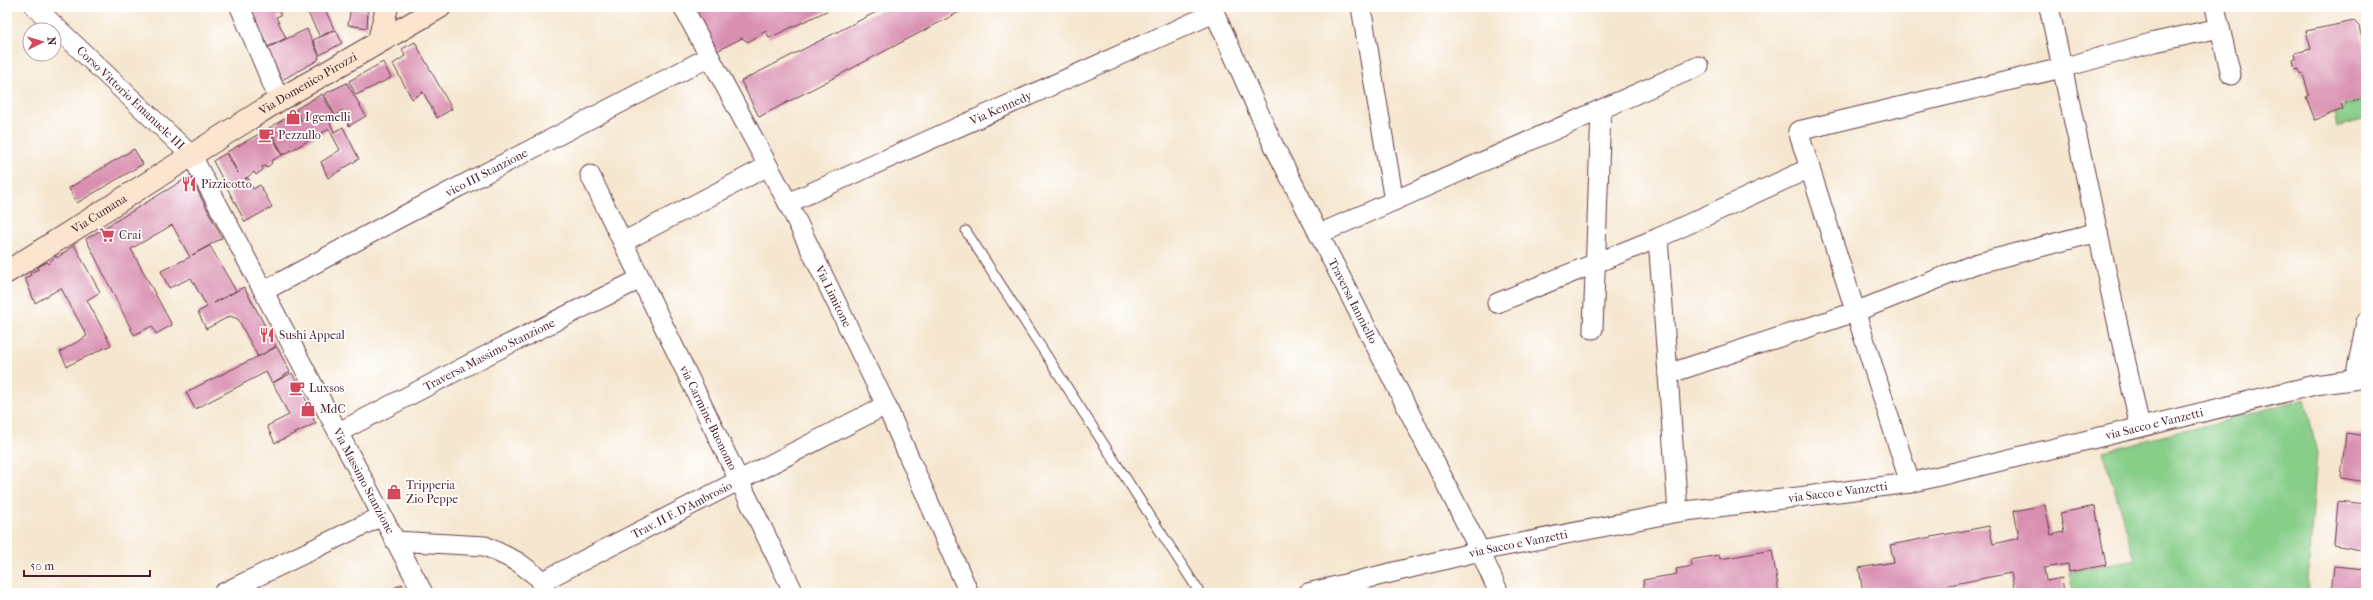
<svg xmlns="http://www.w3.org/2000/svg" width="2373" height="600" font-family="'IM FELL French Canon',serif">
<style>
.green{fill:#87ce89;stroke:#68765a}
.building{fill:#d98fb0}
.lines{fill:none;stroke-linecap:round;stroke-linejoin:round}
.lane-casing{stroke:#643d44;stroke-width:11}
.street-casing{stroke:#643d44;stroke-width:21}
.secondary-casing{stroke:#643d44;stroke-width:24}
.lane{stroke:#fff;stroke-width:9}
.street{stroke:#fff;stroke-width:19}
.secondary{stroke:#fbe5cf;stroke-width:22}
.labels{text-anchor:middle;stroke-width:3.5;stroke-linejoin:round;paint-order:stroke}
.street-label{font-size:12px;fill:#4a1f2b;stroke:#fff}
.poi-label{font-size:12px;fill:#4a1f2b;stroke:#fff;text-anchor:start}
</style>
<rect width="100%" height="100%" fill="#fff"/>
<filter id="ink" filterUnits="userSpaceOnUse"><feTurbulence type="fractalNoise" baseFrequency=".025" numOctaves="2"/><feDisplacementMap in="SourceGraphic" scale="8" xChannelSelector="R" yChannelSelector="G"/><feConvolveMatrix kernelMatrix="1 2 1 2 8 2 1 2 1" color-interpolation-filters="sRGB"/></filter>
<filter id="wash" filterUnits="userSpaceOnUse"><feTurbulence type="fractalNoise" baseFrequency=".012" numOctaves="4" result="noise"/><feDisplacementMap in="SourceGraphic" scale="16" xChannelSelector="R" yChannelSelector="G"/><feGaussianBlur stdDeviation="0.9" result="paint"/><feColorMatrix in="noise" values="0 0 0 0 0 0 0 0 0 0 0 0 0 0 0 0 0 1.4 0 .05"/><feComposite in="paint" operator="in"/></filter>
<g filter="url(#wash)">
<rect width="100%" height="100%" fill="#f5e6cf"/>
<path class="green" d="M2363 100 2366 119 2337 127 2334 113 2344 109 2343 105Z
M2305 398 2317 453 2307 593H2073L2069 572 2135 559 2103 451 2250 414Z"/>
<g id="blocks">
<path class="building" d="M252 7H277L281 15 276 17 286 38 268 47 249 8Z
M305 7H324L334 29 320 37Z
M351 7 368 11 367 28 348 25Z
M691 7H835L769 38 766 31 748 42 742 38 715 52Z
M886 7H964L965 9 759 117 741 81Z
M2354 21 2359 26 2366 56V99L2341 104 2343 109 2315 120 2306 97 2309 95 2303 74 2300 75 2299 69 2295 70 2293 60 2296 59 2295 53 2311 49 2306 31Z
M307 29 319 56 318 60 282 80 267 48Z
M336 30 342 43 320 55 313 40Z
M415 42 452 109 437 118 423 92 412 99 393 64 405 56 402 49Z
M383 62 391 78 356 95 349 81Z
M347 83 366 116 349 126 342 110 336 116 324 94Z
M322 94 334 115 328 118 334 132 343 127 359 159 328 178 321 162 340 150 329 129 283 155 269 128 296 112 302 122 296 109Z
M268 129 282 155 271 161 272 163 266 168V166L262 167 263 170 256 175 254 172 242 181 248 178 253 189 260 185 272 207 245 222 213 161 226 153 238 173 227 152Z
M134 149 143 164 77 203 69 188Z
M190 176 222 238 192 255 210 246 236 291 214 303 244 287 276 346 258 357 238 319 230 316 206 329 198 312 207 307 191 278 169 288 161 271 190 257 172 225 131 249 172 325 156 334 152 326 134 335 86 239Z
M74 245 100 292 87 300 111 345 67 366 60 352 87 336 61 288 35 303 25 278 31 275 30 273 39 269 38 267 47 262 48 264 56 256 57 258Z
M277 347 290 372 272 383 266 372 195 409 186 392Z
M292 373 315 417 313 419 316 423 275 443 267 426 289 415 273 383Z
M2346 433 2366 436V482L2341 478Z
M2338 501 2366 504V551L2334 545Z
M2045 505 2051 535 2064 532 2060 513 2095 506 2106 565 2069 572 2068 564 2044 568 2046 581 2062 578 2064 593H2015L2011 573 1908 593H1863L1859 568 1894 562 1890 545 1989 526 1993 544 2019 538 2014 511Z
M1772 550 1779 593H1645L1643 580 1677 574 1676 569 1692 566 1690 560 1719 555 1720 559Z
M2334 566 2366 569 2364 593H2331Z
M402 584 407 593H384Z"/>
</g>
</g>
<g filter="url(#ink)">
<use href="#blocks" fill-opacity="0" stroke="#643d44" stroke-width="1"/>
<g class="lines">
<g class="lane-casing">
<path id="lane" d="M966 231 1200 593"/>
</g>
<g class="street-casing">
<g id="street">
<path id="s1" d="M35 7 192 156 423 593"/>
<path d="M240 7 279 100"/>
<path id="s2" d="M683 7 788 203 886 405 969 593"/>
<path id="s3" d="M1212 7 1272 142 1480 551 1499 593"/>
<path d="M1361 7 1394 201"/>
<path d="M2049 7 2140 427"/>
<path d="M2215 7 2231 75"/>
<path id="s4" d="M590 175 794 593"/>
<path id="s5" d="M788 203 1214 13"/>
<path d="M1319 234 1699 66"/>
<path d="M1658 238 1678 512"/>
<path d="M623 242 768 166"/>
<path id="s6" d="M264 291 399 218 709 57"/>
<path d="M1497 303 1658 238 1810 168"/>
<path d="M1593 329 1601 110"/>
<path d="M1668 374 1855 312 1975 264 2098 232"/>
<path d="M2355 379 2366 322"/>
<path id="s7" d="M339 432 493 352 640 279"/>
<path d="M1910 483 1798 131 2062 68 2155 42 2220 28"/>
<path d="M395 541 485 546 518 562 539 578 547 593"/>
<path id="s8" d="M541 582 886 405"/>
<path d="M223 593 382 516"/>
<path id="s9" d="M1308 593 1480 551 1678 512 1910 483 2315 385 2366 378"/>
</g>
</g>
<g class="secondary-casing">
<g id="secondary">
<path d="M379 40 387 7"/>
<path id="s10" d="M7 272 279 100 440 7"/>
</g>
</g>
<use href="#lane" class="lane"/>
<use href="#street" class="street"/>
<use href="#secondary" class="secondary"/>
</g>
</g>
<defs>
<g id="shop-bare" transform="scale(1.2)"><path d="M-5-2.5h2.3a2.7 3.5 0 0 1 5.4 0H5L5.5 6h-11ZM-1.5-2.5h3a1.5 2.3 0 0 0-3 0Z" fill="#d1495b" stroke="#fff" stroke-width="2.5" paint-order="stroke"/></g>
<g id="cafe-bare" transform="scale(1.2)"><path d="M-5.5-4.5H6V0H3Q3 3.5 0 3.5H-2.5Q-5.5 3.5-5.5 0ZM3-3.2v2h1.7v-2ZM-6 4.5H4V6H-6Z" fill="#d1495b" stroke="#fff" stroke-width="2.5" paint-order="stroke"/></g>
<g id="restaurant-bare" transform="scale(1.2)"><path d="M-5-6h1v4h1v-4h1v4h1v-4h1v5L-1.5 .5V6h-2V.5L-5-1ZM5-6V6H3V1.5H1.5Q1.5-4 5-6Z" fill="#d1495b" stroke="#fff" stroke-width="2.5" paint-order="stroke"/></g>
<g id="supermarket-bare" transform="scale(1.2)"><path d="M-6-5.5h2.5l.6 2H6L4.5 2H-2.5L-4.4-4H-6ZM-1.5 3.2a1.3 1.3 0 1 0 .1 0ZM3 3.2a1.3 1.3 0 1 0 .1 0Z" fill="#d1495b" stroke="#fff" stroke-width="2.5" paint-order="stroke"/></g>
</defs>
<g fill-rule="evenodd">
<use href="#shop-bare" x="293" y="117"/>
<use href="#cafe-bare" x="266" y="135"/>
<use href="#restaurant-bare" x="189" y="184"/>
<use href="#supermarket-bare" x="107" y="235"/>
<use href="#restaurant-bare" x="267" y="335"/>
<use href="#cafe-bare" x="297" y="388"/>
<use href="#shop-bare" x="308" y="409"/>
<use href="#shop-bare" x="394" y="492"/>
</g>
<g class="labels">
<g class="street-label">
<text dy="4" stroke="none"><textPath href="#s10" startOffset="355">Via Domenico Pirozzi</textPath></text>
<text dy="4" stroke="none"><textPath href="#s1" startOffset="132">Corso Vittorio Emanuele III</textPath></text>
<text dy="4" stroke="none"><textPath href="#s5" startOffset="233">Via Kennedy</textPath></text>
<text dy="4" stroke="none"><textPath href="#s6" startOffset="252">vico III Stanzione</textPath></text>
<text dy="4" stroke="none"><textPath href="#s10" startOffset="109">Via Cumana</textPath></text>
<text dy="4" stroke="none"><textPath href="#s2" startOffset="326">Via Limitone</textPath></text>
<text dy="4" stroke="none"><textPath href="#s3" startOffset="326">Traversa Ianniello</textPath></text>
<text dy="4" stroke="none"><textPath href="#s7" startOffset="169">Traversa Massimo Stanzione</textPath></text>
<text dy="4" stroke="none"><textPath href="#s4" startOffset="270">via Carmine Buonomo</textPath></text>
<text dy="4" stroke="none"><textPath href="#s9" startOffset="864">via Sacco e Vanzetti</textPath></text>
<text dy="4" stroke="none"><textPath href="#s1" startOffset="584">Via Massimo Stanzione</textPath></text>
<text dy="4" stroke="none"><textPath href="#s9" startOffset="540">via Sacco e Vanzetti</textPath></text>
<text dy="4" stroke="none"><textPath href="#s8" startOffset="158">Trav. II F. D'Ambrosio</textPath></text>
<text dy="4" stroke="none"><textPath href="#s9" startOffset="216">via Sacco e Vanzetti</textPath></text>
</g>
<g class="poi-label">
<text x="305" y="121">I gemelli</text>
<text x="278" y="139">Pezzullo</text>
<text x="201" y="188">Pizzicotto</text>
<text x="119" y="239">Crai</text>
<text x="279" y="339">Sushi Appeal</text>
<text x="309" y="392">Luxsos</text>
<text x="320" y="413">MdC</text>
<text x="406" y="489">Tripperia<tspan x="406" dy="14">Zio Peppe</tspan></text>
</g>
</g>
<rect width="2373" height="600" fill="none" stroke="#fff" stroke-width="24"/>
<g transform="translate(42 42) rotate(85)"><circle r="19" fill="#ffffff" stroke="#b7a5aa"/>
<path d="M0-3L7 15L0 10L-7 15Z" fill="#d1495b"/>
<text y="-6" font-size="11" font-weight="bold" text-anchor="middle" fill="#4a1f2b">N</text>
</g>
<path d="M24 570v6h126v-6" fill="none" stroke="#4a1f2b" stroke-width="2"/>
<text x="30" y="570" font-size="12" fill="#4a1f2b" stroke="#ffffff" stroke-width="3" paint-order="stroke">50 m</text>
</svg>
